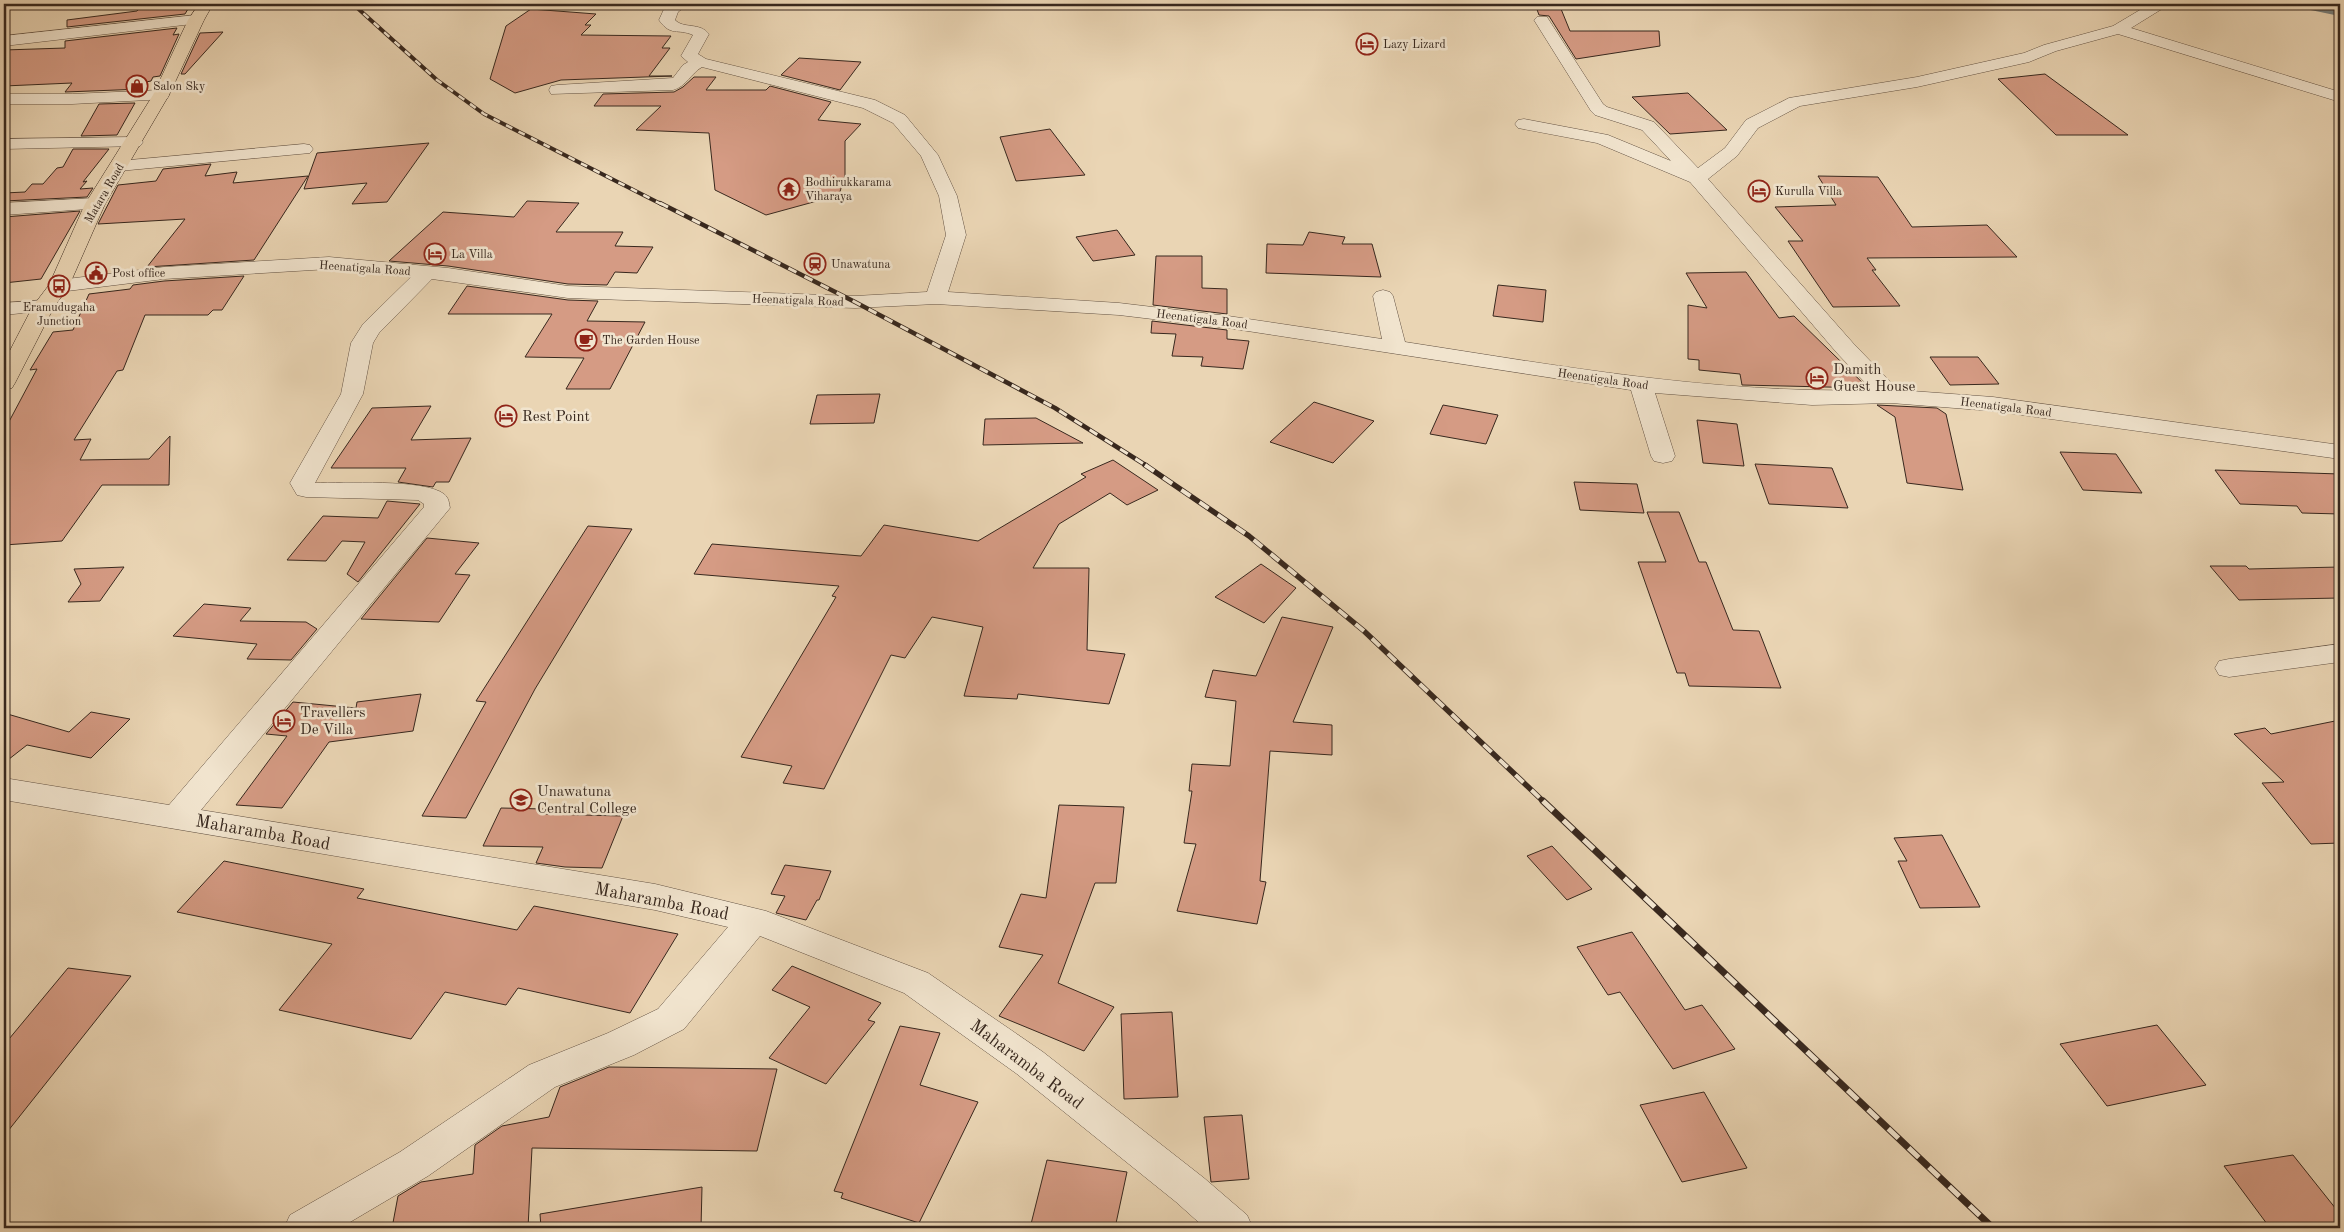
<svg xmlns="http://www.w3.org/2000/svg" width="2344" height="1232" font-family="'Old Standard TT',serif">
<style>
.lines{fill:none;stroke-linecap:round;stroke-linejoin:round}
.stream{stroke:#757d7b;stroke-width:6}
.building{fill:#d59b84;stroke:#38281e}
.street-casing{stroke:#645344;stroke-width:1}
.highway-casing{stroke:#38281e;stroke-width:1}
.street{fill:#f1e4ce;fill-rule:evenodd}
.highway{fill:#ead5b4;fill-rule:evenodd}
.rail-far3-casing{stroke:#38281e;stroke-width:4}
.rail-far2-casing{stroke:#38281e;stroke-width:4.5}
.rail-far1-casing{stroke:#38281e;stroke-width:5.5}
.rail-casing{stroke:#38281e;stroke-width:7}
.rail-far3{stroke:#f1e4ce;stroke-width:2.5;stroke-dasharray:7;stroke-linecap:butt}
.rail-far2{stroke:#f1e4ce;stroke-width:3;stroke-dasharray:9;stroke-linecap:butt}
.rail-far1{stroke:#f1e4ce;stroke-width:4;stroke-dasharray:11;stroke-linecap:butt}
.rail{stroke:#f1e4ce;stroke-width:5;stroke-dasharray:14;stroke-linecap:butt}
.labels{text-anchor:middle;stroke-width:5;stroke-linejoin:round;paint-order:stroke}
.far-poi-label{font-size:12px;fill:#38281e;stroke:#f1e4ce;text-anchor:start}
.far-street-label{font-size:12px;fill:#38281e;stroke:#f1e4ce}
.poi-label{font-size:15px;fill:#38281e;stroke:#f1e4ce;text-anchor:start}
.near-street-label{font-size:18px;fill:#38281e;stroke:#f1e4ce}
</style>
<rect width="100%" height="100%" fill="#ead5b4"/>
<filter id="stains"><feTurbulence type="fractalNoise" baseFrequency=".004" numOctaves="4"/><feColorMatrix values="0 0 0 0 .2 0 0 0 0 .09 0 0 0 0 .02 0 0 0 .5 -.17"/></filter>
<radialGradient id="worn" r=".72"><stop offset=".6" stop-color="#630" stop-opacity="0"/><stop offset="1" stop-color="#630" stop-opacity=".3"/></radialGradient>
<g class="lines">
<path class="stream" d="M2297 4 2340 13"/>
</g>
<path class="building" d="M143 4H191L185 14 67 27V20L137 11Z
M1535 4H1559L1570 31H1659L1660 46 1576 59 1549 16 1539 15Z
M531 9 596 14 585 25H591L581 35 671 36 662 48H670L649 76H672L561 80 515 93 490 79 506 26Z
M177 28 173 35 179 34 160 76 153 77 151 81 146 82 142 89 65 92 72 83 4 86V50L65 48V41Z
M223 32 185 74H181L200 33Z
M799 58 861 62 840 90 781 75Z
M2045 74 2128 135H2056L1998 79Z
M694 77H716L706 90H766L770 86 831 102 818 120 861 124 845 141V175L839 195 766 215 715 190 709 133 636 130 661 106H594L603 94 674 92 683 87Z
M1688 93 1727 130 1670 134 1632 97Z
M135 103 117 135 81 136 99 104Z
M1050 129 1085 175 1016 181 1000 137Z
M429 143 387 202 352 204 367 183 304 189 317 153Z
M73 149H109L83 182 87 181 80 189 93 188 87 197 4 201V193L25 192 32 184H43L57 168 63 167Z
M211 164 205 176 237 172 233 183 308 176 254 260 147 267 185 219 98 224 118 185 156 181 163 169Z
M1818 176 1878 177 1912 227 1987 225 2017 257 1867 258 1876 270H1872L1900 306 1833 307 1788 241H1803L1775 207 1836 205Z
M527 201 579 203 556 232H623L615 246 653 247 637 273 615 272 607 285 568 284 448 266 389 261 443 212 514 217Z
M80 211 41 279 4 283V217Z
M1117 230 1135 255 1093 261 1076 237Z
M1309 232 1345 237 1342 244H1372L1381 277 1266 273 1267 244 1303 245Z
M1156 256H1202V288L1227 289V314L1153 305Z
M1746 272 1779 318 1794 316 1868 388 1742 385 1740 374 1699 370V360L1688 359V305L1707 308 1686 273Z
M244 276 222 310H213L208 315H145L123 370 117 371 74 440 91 439 80 460 149 459 170 436 169 485H102L62 541 4 545V431L37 369 30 370 53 332 73 330 89 294 130 289 133 285 164 281Z
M1498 285 1546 290 1543 322 1493 316Z
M467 286 568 300 598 301 587 321 645 322 610 389H566L584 358 525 357 552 314H448Z
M1152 321 1227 330V339L1249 341 1243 369 1201 366 1203 357 1172 356 1176 334 1151 333Z
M1930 357H1978L1999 384 1950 385Z
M880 394 874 423 810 424 817 395Z
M1314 402 1374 421 1333 463 1270 442Z
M1443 405 1498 415 1486 444 1430 434Z
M1877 405 1937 408 1946 414 1963 490 1907 483 1895 417Z
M431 406 411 440 471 438 449 482H436L433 487 398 482 406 468H331L372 408Z
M1036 418 1083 443 983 445 985 419Z
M1697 420 1737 424 1744 466 1703 463Z
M2060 452 2116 454 2142 493 2083 490Z
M1113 460 1158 490 1127 505 1110 493 1059 524 1033 568H1089L1087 650 1125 654 1109 704 1018 694 1017 699 964 696 983 627 932 617 905 658 891 655 824 789 783 783 792 766 741 757 836 597 832 596 839 586 694 574 712 544 861 556 884 525 978 541 1086 477 1081 474Z
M1755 464 1832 468 1848 508 1769 504Z
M2215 470 2340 474V514L2302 513 2297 506 2240 504Z
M1574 482 1637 484 1644 513 1580 510Z
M387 501 420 504 358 582 347 574 365 542 342 541 326 561 287 560 323 516 378 518Z
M1647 512H1679L1699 562H1706L1733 630 1759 631 1781 688 1689 686 1685 673H1677L1638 562H1666Z
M588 526 632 529 535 689 466 818 422 816 486 702 476 701Z
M427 538 479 543 455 574 470 575 439 622 361 619Z
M1261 564 1296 588 1264 623 1215 597Z
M2210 566H2246L2249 569 2340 567V598L2239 600Z
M124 567 100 601 68 602 81 584 74 569Z
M204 604 251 608 240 621 306 622 317 629 291 660 247 659 257 644 173 636Z
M1282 617 1333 627 1293 722 1332 725V755L1270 751 1260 881 1266 882 1257 924 1177 911 1196 844 1184 843 1192 791H1189L1192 764 1230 766 1236 701 1205 697 1213 670 1256 676Z
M421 694 413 731 329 742 282 808 236 805 287 736 266 734 293 702 356 708 357 702Z
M91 712 130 719 91 758 27 745 4 763V713L69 732Z
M2340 720V843L2311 844 2262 783 2284 782 2234 734 2265 728 2271 734Z
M1059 805 1124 807 1116 883H1095L1058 983 1114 1007 1084 1051 999 1016 1043 955 999 947 1021 894 1046 898Z
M501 808 544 809 542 814 623 816 602 868 565 867 536 863 543 847 483 846Z
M1942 835 1980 907 1920 908 1898 861H1907L1894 838Z
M1552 846 1592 889 1567 900 1527 856Z
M224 861 364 889 357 898 517 930 534 906 678 934 630 1013 518 988 506 1005 445 992 411 1039 279 1010 332 944 177 912Z
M785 865 831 871 819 900H817L806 920 776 913 785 896 771 894Z
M1632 932 1685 1010 1702 1005 1735 1049 1673 1069 1620 992 1608 995 1577 947Z
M792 966 881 1003 868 1020 875 1022 826 1084 769 1058 810 1007 772 990Z
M68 968 131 976 4 1136V1045Z
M1172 1012 1178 1097 1124 1099 1121 1014Z
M2157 1025 2206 1085 2107 1106 2060 1044Z
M900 1026 940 1033 920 1085 978 1102 919 1223 841 1198 843 1193 834 1191Z
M609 1067 777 1069 757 1151 532 1148 528 1228H392L398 1196 421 1182 473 1174 475 1145 502 1126 549 1117 560 1087Z
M1704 1092 1747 1168 1682 1182 1640 1105Z
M1242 1115 1249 1179 1211 1182 1204 1117Z
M2293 1155 2340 1214V1228H2270L2224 1166Z
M1047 1160 1127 1172 1115 1228H1030Z
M702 1187 701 1228H541L540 1214Z"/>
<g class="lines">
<g class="street-casing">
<path id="street" d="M670 4H688L678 12 675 20C683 29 700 22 709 34L698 54 706 59 875 100 905 115 938 155 957 196 966 235 948 292 1119 303 1228 316 1382 339 1373 296 1376 292 1383 290 1390 292 1393 296 1405 342C1560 366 1715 394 1872 390L1837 353 1690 182 1597 143 1518 128 1515 124 1518 120 1524 119 1608 135 1671 161 1642 130 1595 115 1591 111 1534 20 1537 17H1547L1603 104 1607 107 1654 122 1698 168 1725 148 1746 120 1789 98 1917 77 2024 53 2044 45 2113 26 2150 4H2167L2165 7 2131 28 2340 92V102L2118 34 2056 51 2029 62 1917 87 1800 106 1758 128 1737 156 1708 179 1853 343 1898 390 1993 397 2340 445V459L1993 411 1891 403 1812 405 1655 393 1675 456 1672 461 1663 463 1654 461 1651 456 1631 390 1228 328 1119 315 936 304 855 308 568 298 432 279 379 333 373 343 363 394 315 483C342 483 425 479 444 494 449 498 449 503 450 508L201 810 655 884 766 911 928 973 1043 1052 1204 1178 1247 1215 1253 1228H1205L1176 1202 1017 1074 904 993 760 936 684 1029 634 1055 555 1087 428 1176 340 1228H284L290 1215 400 1152 529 1065 608 1033 658 1009 728 927 655 910 4 800V778L169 805 424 507V504L418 500 306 497 297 495 290 483 341 394 351 343 363 324 411 277 329 269 164 279 59 292 52 290 49 286 52 282 59 280 164 267 329 257 448 268 568 286 855 296 927 292 946 235 939 196 921 156 893 123 863 108 702 67C690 74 687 86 673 90L551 94 549 90 551 86 557 85 673 78 683 65 688 62 681 56 693 35C677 28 671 37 659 20L664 9Z
M196 15 204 20 201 23 4 46V36Z
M161 90 167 91 169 95 167 99 72 104H4V94H72Z
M134 137 140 138 143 142 140 146 4 149V139Z
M304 144 310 145 313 149 310 153 119 171 113 170 110 166 113 162 119 161Z
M95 198 102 200 105 204 102 208 4 215V203Z
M44 300 51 302 55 306 51 310 4 315V303Z
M2340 644V662L2229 677 2219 675 2215 668 2219 661 2229 659Z"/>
</g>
<g class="highway-casing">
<path id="highway" d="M199 4H213L204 20 169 95 105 204 69 286 54 307 15 383 12 388 4 390V362L33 306 49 285 85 204 153 95 188 20Z"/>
</g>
<use href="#street" class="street"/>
<use href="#highway" class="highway"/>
<g class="rail-far3-casing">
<path id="rail-far3" d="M353 4 437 80 484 114 663 205"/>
</g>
<g class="rail-far2-casing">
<path id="rail-far2" d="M660 203 855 302 1055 408 1147 466"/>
</g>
<g class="rail-far1-casing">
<path id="rail-far1" d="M1145 465 1249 536 1364 631 1544 802"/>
</g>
<g class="rail-casing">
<path id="rail" d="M1543 801 1993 1228"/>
</g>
<use href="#rail-far3" class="rail-far3"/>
<use href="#rail-far2" class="rail-far2"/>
<use href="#rail-far1" class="rail-far1"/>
<use href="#rail" class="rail"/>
</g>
<defs>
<g id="hotel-ring" transform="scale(1.125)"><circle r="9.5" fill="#f1e4ce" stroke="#8f2418" stroke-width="1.5"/><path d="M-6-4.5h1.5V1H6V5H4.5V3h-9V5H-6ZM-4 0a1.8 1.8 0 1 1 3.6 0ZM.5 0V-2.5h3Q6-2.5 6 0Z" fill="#8f2418"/></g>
<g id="shop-ring" transform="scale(1.125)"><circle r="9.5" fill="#f1e4ce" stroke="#8f2418" stroke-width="1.5"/><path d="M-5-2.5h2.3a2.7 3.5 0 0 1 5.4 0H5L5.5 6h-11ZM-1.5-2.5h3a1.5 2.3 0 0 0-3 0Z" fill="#8f2418"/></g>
<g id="temple-ring" transform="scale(1.125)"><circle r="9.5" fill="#f1e4ce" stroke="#8f2418" stroke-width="1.5"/><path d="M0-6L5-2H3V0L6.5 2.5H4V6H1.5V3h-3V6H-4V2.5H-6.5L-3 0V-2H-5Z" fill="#8f2418"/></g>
<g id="station-ring" transform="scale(1.125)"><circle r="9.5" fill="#f1e4ce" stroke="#8f2418" stroke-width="1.5"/><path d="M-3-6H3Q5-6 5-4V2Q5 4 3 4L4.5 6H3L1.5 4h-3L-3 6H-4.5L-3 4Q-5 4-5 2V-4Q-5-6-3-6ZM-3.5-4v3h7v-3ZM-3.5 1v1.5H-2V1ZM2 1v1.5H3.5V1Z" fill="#8f2418"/></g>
<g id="civic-ring" transform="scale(1.125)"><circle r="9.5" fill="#f1e4ce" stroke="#8f2418" stroke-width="1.5"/><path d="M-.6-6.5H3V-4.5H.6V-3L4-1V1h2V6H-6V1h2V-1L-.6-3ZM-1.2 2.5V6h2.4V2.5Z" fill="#8f2418"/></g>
<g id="bus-ring" transform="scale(1.125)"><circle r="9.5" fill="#f1e4ce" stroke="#8f2418" stroke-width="1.5"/><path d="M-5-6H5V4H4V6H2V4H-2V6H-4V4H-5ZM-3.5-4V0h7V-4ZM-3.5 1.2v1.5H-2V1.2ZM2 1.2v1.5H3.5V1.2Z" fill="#8f2418"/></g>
<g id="cafe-ring" transform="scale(1.125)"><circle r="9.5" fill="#f1e4ce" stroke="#8f2418" stroke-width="1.5"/><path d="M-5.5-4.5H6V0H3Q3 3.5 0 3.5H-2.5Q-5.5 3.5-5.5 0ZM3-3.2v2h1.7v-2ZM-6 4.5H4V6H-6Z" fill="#8f2418"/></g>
<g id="university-ring" transform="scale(1.125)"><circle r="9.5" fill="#f1e4ce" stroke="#8f2418" stroke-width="1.5"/><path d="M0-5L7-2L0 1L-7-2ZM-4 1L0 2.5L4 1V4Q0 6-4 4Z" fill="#8f2418"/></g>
</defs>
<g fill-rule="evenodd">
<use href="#hotel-ring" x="1367" y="44"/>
<use href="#shop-ring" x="137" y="86"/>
<use href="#temple-ring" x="789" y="189"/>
<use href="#hotel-ring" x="1759" y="191"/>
<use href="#hotel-ring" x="435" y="254"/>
<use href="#station-ring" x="815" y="264"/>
<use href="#civic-ring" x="96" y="273"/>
<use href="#bus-ring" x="59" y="286"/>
<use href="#cafe-ring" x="586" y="340"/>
<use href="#hotel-ring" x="1817" y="378"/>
<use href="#hotel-ring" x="506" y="416"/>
<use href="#hotel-ring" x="284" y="721"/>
<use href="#university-ring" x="521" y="800"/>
</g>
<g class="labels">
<g class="far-poi-label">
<text x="1383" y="48">Lazy Lizard</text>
<text x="153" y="90">Salon Sky</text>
<text x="805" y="186">Bodhirukkarama<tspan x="805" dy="14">Viharaya</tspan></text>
<text x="1775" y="195">Kurulla Villa</text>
<text x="451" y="258">La Villa</text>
<text x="831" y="268">Unawatuna</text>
<text x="112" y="277">Post office</text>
<text x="59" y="311" text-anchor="middle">Eramudugaha<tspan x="59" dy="14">Junction</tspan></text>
<text x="602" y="344">The Garden House</text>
</g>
<g class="far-street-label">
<text transform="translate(104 193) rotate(-60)" y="4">Matara Road</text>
<text transform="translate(365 268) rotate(4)" y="4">Heenatigala Road</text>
<text transform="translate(798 300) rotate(2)" y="4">Heenatigala Road</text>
<text transform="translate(1202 319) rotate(7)" y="4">Heenatigala Road</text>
<text transform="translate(1603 379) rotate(8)" y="4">Heenatigala Road</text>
<text transform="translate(2006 407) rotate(7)" y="4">Heenatigala Road</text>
</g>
<g class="poi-label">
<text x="1833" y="374">Damith<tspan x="1833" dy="17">Guest House</tspan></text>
<text x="522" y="421">Rest Point</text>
<text x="300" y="717">Travellers<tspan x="300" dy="17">De Villa</tspan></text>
<text x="537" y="796">Unawatuna<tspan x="537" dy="17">Central College</tspan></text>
</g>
<g class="near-street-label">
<text transform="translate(263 832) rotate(10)" y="6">Maharamba Road</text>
<text transform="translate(662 901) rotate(11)" y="6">Maharamba Road</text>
<text transform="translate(1027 1064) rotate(37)" y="6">Maharamba Road</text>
</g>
</g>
<rect width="2344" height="1232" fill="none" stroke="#ead5b4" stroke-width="20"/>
<rect x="5" y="5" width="2334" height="1222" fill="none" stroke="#38281e" stroke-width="2.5"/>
<rect x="10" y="10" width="2324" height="1212" fill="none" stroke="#38281e"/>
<rect width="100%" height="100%" filter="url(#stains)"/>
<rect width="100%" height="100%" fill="url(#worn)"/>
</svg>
